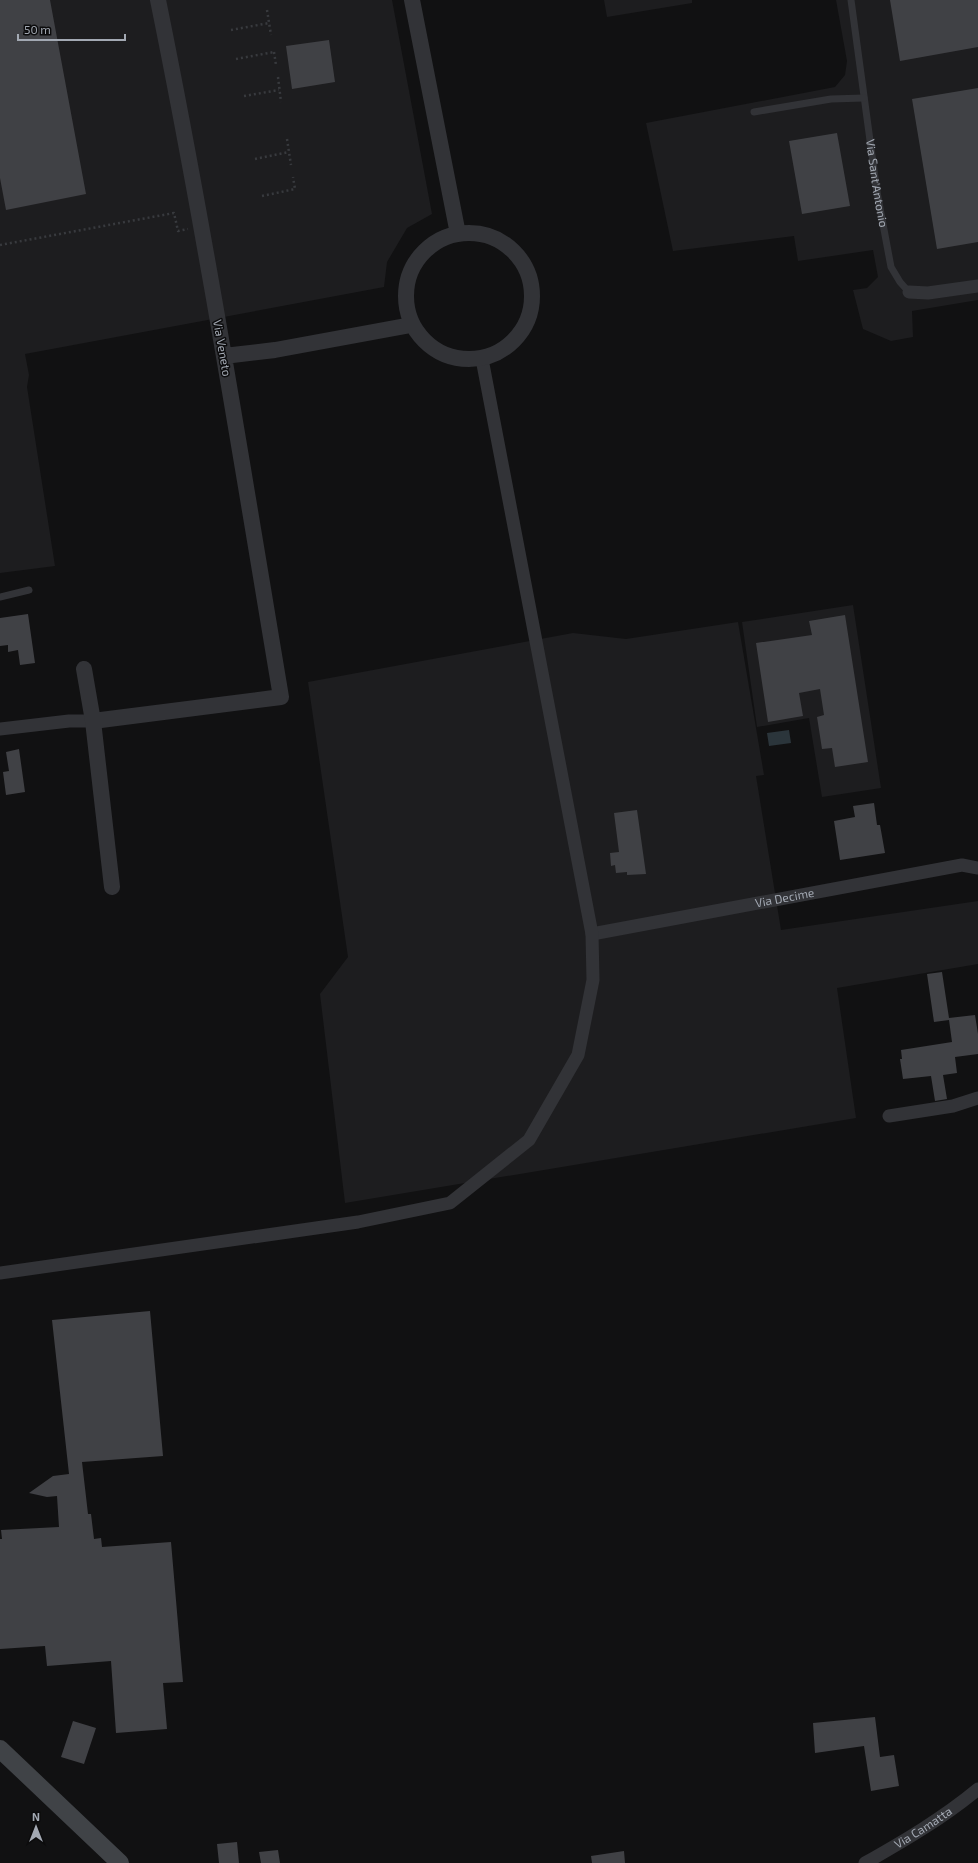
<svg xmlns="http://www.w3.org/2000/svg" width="978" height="1863" font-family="'Exo 2',sans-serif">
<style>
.built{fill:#1d1d1f}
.water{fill:#2b353b}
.building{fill:#404145}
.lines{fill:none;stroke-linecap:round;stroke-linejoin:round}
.path{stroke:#383a3e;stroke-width:2.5;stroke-dasharray:2 3;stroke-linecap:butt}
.service{stroke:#323337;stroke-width:7}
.minor{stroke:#323337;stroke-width:13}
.tertiary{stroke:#323337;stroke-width:16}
.secondary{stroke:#404347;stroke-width:18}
.labels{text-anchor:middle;stroke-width:3;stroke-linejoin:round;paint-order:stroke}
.street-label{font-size:12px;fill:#a3a9b3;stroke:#0c0c0d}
</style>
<rect width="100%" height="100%" fill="#111112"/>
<path class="built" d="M0 0H392L432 214 407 228 387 262 384 287 25 354 29 375 27 387 55 566 0 573Z
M604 0H692V3L607 17Z
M836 0H978V300L912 311 913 337 891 341 863 329 853 290 867 288 878 277 873 250 798 261 794 236 673 251 646 123 835 87 845 75 847 61Z
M853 605 881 788 822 797 809 718 757 727 742 622Z
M738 622 764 775 756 776 781 930 978 901V964L837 988 856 1118 345 1203 320 994 348 957 308 682 573 633 626 639Z"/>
<path class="water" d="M789 730 791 743 769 746 767 733Z"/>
<path class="building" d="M0 0H50L86 194 6 210 0 178Z
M890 0H978V47L900 61Z
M329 40 335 82 292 89 286 46Z
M978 88V242L937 249 912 99Z
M837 133 850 206 802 214 789 141Z
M28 614 35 663 20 665 18 650 8 652V645L0 646V618Z
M845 615 868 762 835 767 832 748 822 749 817 717 824 715 820 689 799 693 803 716 768 722 756 643 812 635 809 621Z
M19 749 25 792 6 795 3 772 9 771 6 752Z
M874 803 877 825H880L885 853 840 860 834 821 855 817 853 806Z
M637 810 646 874 627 875V872L616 873 615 865 611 866 610 853 619 852 614 813Z
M942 972 949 1018 975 1015 978 1034V1054L955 1057 957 1073 943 1075 947 1099 935 1101 931 1076 903 1079 900 1059H902L901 1050 952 1042 949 1020 934 1022 927 974Z
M150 1311 163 1456 82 1462 88 1514H91L94 1539 101 1538 102 1547 171 1542 183 1682 163 1683 167 1729 116 1733 111 1661 47 1666 45 1646 0 1649V1539H2L1 1530 59 1527 57 1496 47 1497 29 1493 53 1476 69 1474 52 1320Z
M875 1717 880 1757 894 1755 899 1786 871 1791 864 1746 815 1753 813 1723Z
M73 1721 96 1728 84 1764 61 1757Z
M237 1842 239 1863H219L217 1844Z
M278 1850 280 1863H261L259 1852Z
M624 1851 625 1863H592L591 1856Z"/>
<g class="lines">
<path class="path" d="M267 10 271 35
M231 30 269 23
M274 52 276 65
M236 59 274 52
M278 77 281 102
M244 96 279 90
M287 139 291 165
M255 159 289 152
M262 196 295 189 293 177
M0 245 174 213 178 231 188 229"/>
<g class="service">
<path id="s1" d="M851 0 877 192 891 267 900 282 909 292"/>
<path d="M754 112 831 99 864 98"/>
<path d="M0 597 29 590"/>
</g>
<g class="minor">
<path d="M909 292 928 293 978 286"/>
<path d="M0 729 69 721H93"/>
<path id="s2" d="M592 934 962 865 978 868"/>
<path d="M889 1116 953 1106 978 1098"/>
<path d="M0 1273 358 1222 450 1203 529 1140 578 1055 593 980 592 934 482 359"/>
<path id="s3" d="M865 1863C904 1841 943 1818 978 1789"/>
</g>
<path class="tertiary" d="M412 0 458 234
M406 296a63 63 0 1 1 126 0a63 63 0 1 1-126 0Z
M224 356 275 350 411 325
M84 669 93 721 112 887
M93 721 281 697C242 464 205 231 158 0"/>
<path class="secondary" d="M0 1749 120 1863"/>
</g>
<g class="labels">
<g class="street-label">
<text dy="4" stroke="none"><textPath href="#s1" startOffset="185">Via Sant'Antonio</textPath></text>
<text transform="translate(222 348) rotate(80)" y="4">Via Veneto</text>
<text dy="4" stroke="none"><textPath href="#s2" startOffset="196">Via Decime</textPath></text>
<text dy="4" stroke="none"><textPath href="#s3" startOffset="68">Via Camatta</textPath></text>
</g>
</g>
<g transform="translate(36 1827)" stroke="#0c0c0d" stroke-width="3" paint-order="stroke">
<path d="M0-3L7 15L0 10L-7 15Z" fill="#a3a9b3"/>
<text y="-6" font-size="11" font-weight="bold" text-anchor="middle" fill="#a3a9b3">N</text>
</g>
<path d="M18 34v6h107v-6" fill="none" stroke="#a3a9b3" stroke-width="2"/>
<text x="24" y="34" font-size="12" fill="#a3a9b3" stroke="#0c0c0d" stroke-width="3" paint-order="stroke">50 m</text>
</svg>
